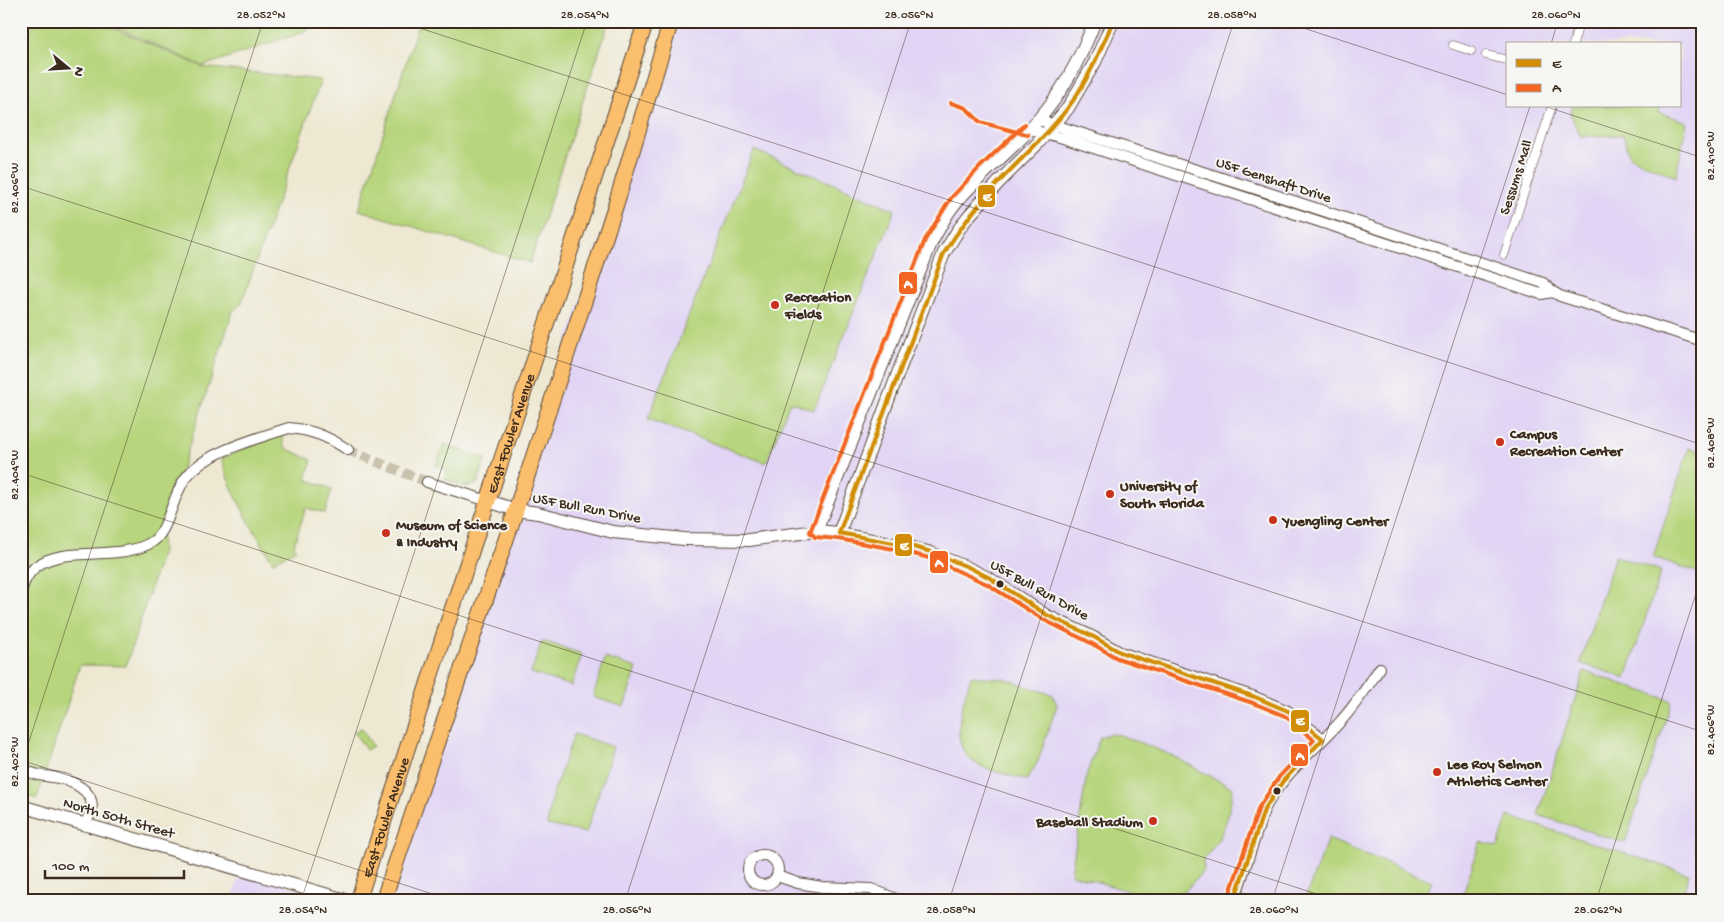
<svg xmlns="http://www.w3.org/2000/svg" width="1724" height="922" font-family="'Gochi Hand',sans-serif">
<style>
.built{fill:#e1d4f4;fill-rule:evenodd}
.industrial{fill:#c5c0db}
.green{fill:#b6d57c;stroke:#78804d}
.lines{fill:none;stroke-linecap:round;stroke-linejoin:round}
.minor-tunnel{stroke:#cac2ae;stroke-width:10;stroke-dasharray:10 5;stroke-linecap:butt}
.pedestrian-casing{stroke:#564639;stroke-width:9}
.minor-casing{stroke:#564639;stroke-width:12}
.tertiary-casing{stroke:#564639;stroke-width:14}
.primary-casing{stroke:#564639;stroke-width:17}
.pedestrian{stroke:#fff;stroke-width:8}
.minor{stroke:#fff;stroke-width:10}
.tertiary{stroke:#fff;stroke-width:12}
.primary{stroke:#fabe6d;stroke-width:15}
.bus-1-casing{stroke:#f6f6f2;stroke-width:8}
.bus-2-casing{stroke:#f6f6f2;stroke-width:8}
.bus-1{stroke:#d18d06;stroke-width:4}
.bus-2{stroke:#f26522;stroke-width:4}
.ticks{fill:none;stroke:#3b2a1e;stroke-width:1;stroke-opacity:0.45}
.poi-dot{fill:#c8321e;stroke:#f6f6f2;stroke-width:2}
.bus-dot{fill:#3b2a1e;stroke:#f6f6f2;stroke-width:2}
.labels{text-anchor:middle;stroke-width:4;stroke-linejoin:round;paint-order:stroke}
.street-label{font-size:15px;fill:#3b2a1e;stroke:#f6f6f2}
.poi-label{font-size:15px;font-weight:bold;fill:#3b2a1e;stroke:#f6f6f2;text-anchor:start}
.line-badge{stroke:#f6f6f2;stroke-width:2}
.badge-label{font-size:14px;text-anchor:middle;font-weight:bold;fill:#fff}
.neatline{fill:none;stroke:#3b2a1e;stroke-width:2}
.ticks-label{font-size:12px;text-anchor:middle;fill:#3b2a1e}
</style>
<rect width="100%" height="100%" fill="#f6f6f2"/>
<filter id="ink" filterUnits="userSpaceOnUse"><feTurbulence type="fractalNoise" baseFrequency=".02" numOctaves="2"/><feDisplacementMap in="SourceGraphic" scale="10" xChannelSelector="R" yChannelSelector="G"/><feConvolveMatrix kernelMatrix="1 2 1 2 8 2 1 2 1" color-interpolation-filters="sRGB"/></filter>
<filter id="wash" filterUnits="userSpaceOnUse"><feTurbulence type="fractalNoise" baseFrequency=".0096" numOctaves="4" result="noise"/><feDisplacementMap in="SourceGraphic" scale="20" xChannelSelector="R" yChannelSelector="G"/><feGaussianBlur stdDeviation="1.12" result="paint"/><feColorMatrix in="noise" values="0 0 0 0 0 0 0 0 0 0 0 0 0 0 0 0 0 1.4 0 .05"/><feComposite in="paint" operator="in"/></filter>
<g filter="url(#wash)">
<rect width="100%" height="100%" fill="#eee8d2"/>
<path class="built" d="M672 21H1703V901H383ZM1508 44H1680V106H1508Z
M241 870 336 901H231Z"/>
<path class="industrial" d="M21 21H31L21 52Z"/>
<path class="green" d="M34 21H97L203 67 321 80 241 304 233 311 181 471 161 522 162 552 126 666 80 665 37 799 21 794V60Z
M102 21H320L301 33 203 66Z
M419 21H609L530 263 359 210Z
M1573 106H1660L1658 112 1687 122 1676 177 1630 157 1623 135 1581 137 1570 114Z
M754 150 895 210 814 410 790 402 766 463 648 419Z
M281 433 285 448 312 460 306 479 332 489 325 513 306 508 294 544 296 549 273 562C253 530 232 495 221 459Z
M444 444 486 459 477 484 467 487 444 479 447 470 436 465Z
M1689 448 1703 452V574L1653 557Z
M1615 556 1661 571 1626 678 1580 663Z
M542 641 582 654 571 686 531 673Z
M605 658 637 668 624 707 593 697Z
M1584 671 1672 701 1625 843 1538 815Z
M971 676 1006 679 1053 695 1057 705 1038 761 1027 780C1010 775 990 772 975 763 946 745 964 701 971 676Z
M361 728 373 746 366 750 354 732Z
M574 734 613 747 586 833 547 825 552 796Z
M1109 734 1120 735 1169 754 1233 788C1228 819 1225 836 1203 859L1204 870 1186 890 1158 900 1071 874 1087 773 1100 737Z
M1508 816 1689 874 1681 901H1461L1480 842 1498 847Z
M1328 839 1432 881 1424 901H1304Z"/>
</g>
<g filter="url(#ink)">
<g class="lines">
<path class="minor-tunnel" d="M348 450 427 482"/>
<g class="pedestrian-casing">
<path id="pedestrian" d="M1573 44 1580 21
M1453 45 1471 51
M1486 55 1503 59
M1504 255 1552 106"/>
</g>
<g class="minor-casing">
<path id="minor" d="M1039 120 1269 193 1543 283 1553 292 1560 296 1703 341
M1029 129 1063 138 1541 294 1553 292
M427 482 488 501
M839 533 910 546 931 552 968 567 990 578 1047 615 1092 636 1120 652 1255 697 1288 711 1323 739
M21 594C31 533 113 567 152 542 169 531 172 496 185 479 203 452 259 438 289 428 312 430 329 437 348 450
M21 766C25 769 30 773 35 774 45 777 56 776 66 780 88 788 101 803 84 824
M748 870a15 15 0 1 1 30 0a15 15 0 1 1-30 0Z
M777 876 798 883 822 887 871 889 901 901
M1234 901 1264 810C1282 774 1313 752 1339 723 1355 706 1367 687 1380 668"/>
</g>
<g class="tertiary-casing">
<path id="tertiary" d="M488 501 516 510 538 513 613 532 684 539 749 540 816 531 839 533 900 368 944 253 959 229 967 218 998 183 1038 143 1068 108 1095 62 1113 21
M816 531 931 243C939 229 946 213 957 201 982 172 1013 149 1038 120 1064 91 1081 57 1095 21
M21 806 335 897 351 901"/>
</g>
<g class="primary-casing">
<g id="primary">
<path id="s1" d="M358 901 446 628 646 21"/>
<path d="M383 901 516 510 616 204 671 21"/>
</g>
</g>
<use href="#pedestrian" class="pedestrian"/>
<use href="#minor" class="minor"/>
<use href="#tertiary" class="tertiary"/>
<use href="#primary" class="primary"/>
<g class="bus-1-casing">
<path id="bus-1" d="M1113 21C1100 51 1087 83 1067 109 1047 136 1020 159 997 184 977 206 960 228 944 253L839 533 910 546 931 552 968 567 990 578 1047 615 1092 636 1120 652 1255 697 1288 711 1323 739 1283 781 1264 810 1234 901"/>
</g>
<g class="bus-2-casing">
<path id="bus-2" d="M951 103 966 108 980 122 1028 135
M1025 124 980 167 951 198 925 240 810 532 815 537 838 539 894 549 929 558 987 584 1044 620 1089 642 1117 658 1253 703 1285 716 1314 740 1279 777 1259 807 1228 899"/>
</g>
<use href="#bus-1" class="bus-1"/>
<use href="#bus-2" class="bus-2"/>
</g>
</g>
<path class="ticks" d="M398 21 1703 445M1282 21 1508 95M1551 44 1558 21M1544 106 1703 158M21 186 1703 732M21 473 1338 901M21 760 454 901M21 766 263 21M301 901 587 21M625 901 911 21M949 901 1234 21M1272 901 1530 106M1596 901 1703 572"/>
<g class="poi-dot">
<circle cx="775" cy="305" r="5"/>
<circle cx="1500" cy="442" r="5"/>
<circle cx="1110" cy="494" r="5"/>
<circle cx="1273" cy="520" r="5"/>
<circle cx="386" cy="533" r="5"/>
<circle cx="1437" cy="772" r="5"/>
<circle cx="1153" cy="821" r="5"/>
</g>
<g class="bus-dot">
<circle cx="1000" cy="584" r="4.5"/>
<circle cx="1277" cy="791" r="4.5"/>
</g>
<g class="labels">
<g class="street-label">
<text transform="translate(1515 177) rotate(-72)" y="5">Sessums Mall</text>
<text transform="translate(1274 179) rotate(18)" y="5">USF Genshaft Drive</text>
<text dy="5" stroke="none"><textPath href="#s1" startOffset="492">East Fowler Avenue</textPath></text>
<text transform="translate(587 507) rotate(11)" y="5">USF Bull Run Drive</text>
<text transform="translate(1040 589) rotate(29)" y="5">USF Bull Run Drive</text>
<text transform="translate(119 817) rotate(16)" y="5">North 50th Street</text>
<text dy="5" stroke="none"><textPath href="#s1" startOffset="88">East Fowler Avenue</textPath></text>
</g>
<g class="poi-label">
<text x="785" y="301">Recreation<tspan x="785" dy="17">Fields</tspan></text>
<text x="1510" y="438">Campus<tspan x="1510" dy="17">Recreation Center</tspan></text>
<text x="1120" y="490">University of<tspan x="1120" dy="17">South Florida</tspan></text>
<text x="1283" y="525">Yuengling Center</text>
<text x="396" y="529">Museum of Science<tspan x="396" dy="17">&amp; Industry</tspan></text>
<text x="1447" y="768">Lee Roy Selmon<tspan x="1447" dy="17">Athletics Center</tspan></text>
<text x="1143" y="826" text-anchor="end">Baseball Stadium</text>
</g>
</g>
<g class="line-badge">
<rect x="977" y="184" width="19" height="24" rx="5" fill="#d18d06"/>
<rect x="898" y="271" width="20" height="24" rx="5" fill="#f26522"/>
<rect x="894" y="533" width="19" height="24" rx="5" fill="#d18d06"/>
<rect x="929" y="550" width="20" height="24" rx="5" fill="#f26522"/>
<rect x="1290" y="709" width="20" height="24" rx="5" fill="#d18d06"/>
<rect x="1290" y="743" width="19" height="24" rx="5" fill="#f26522"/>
</g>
<g class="badge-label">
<text x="987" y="201">E</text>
<text x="908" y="288">A</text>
<text x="904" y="550">E</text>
<text x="939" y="567">A</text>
<text x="1300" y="725">E</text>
<text x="1300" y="760">A</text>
</g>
<rect width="1724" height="922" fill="none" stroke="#f6f6f2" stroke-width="55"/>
<rect x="1506" y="42" width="175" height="65" fill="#f6f6f2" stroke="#aba49d"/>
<rect x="1516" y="59" width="25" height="8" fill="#d18d06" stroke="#aba49d"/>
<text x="1552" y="68" font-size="15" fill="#3b2a1e">E</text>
<rect x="1516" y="84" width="25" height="8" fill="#f26522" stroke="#aba49d"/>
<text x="1552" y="92" font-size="15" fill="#3b2a1e">A</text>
<g transform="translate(68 68) rotate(108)" stroke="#f6f6f2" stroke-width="4" paint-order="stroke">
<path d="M0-4L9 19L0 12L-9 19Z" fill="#3b2a1e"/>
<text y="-8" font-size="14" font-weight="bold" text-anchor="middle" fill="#3b2a1e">N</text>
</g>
<path d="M45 870v8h139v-8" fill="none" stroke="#3b2a1e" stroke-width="2.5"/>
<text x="52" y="870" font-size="15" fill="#3b2a1e" stroke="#f6f6f2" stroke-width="4" paint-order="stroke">100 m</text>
<rect x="28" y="28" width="1668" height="866" class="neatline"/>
<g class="ticks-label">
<text x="261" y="18">28.052°N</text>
<text x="585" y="18">28.054°N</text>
<text x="909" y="18">28.056°N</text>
<text x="1232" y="18">28.058°N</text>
<text x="1556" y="18">28.060°N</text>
<text transform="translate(1710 156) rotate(-90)" y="4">82.410°W</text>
<text transform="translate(14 188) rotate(-90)" y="4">82.406°W</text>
<text transform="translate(1710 443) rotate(-90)" y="4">82.408°W</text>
<text transform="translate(14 475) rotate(-90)" y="4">82.404°W</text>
<text transform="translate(1710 730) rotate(-90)" y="4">82.406°W</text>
<text transform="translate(14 762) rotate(-90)" y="4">82.402°W</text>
<text x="303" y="913">28.054°N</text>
<text x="627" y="913">28.056°N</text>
<text x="951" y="913">28.058°N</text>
<text x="1274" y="913">28.060°N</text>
<text x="1598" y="913">28.062°N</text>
</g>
</svg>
